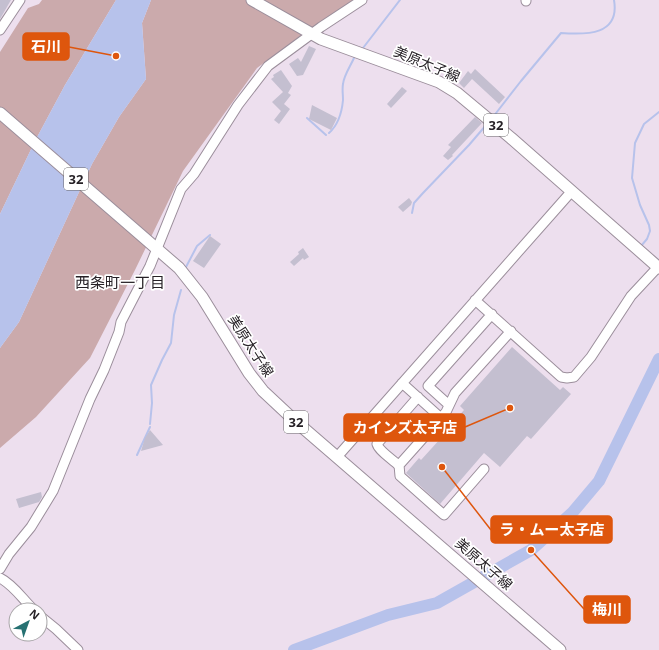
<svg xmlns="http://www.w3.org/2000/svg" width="659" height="650" font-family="'Noto Sans','Noto Sans JP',sans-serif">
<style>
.green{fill:#cbaaac}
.water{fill:#b7c2eb}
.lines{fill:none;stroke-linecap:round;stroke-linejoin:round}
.stream{stroke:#b7c2eb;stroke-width:2}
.river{stroke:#b7c2eb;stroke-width:12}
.building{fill:#c4bfd0}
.minor-casing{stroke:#9b8e9b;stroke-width:11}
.major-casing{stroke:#9b8e9b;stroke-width:13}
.minor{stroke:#fff;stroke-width:9}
.major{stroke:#fff;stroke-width:11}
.labels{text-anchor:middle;stroke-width:3.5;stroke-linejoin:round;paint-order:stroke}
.shield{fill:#fff;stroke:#676467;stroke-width:1}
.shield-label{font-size:13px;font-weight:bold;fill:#262126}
.street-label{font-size:14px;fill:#262126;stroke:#fff}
.neighbourhood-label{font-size:15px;fill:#262126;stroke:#fff}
.leader{fill:none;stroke:#de560d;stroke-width:1.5}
.callout-dot{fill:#de560d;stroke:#fff;stroke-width:1.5}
.callout{fill:#de560d;stroke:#de560d;stroke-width:1.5}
.callout-label{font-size:15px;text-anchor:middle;font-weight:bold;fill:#fff}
</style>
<rect width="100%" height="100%" fill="#eddfee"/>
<path class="green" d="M42 0H116L65 85 35 141 0 214V52L28 8 39 4Z
M151 0H354L310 29 257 68 183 171 135 270 90 358 36 417 0 448V348L19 322 92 164 119 117 146 79 142 23Z"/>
<path class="water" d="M116 0H151L142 23 146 79 119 117 92 164 19 322 0 348V214L35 141 65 85Z"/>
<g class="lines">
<path class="stream" d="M363 48 400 0
M493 117 521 81 561 33C587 35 620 35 614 0
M307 118 326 135
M329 133C338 125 342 111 343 100 343 94 342 89 343 84 344 75 350 67 354 58
M412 213 414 203 423 193 469 145 487 124
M641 246 647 239 650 231 649 225 640 205 632 178 635 143 644 124 659 112
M186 267 197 246 210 235
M150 424 152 403 151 385 162 360 171 343 174 315 181 290
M137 455 150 427"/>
<path class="river" d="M294 650 388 615 437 603 531 550 572 513 599 481 659 359"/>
</g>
<path class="building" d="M0 0H11L0 19Z
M309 46 316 49 303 75 297 76 289 64 298 58 301 62Z
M475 69 505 97 499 104 472 79 464 88 459 83 468 71 471 74Z
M281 70 292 86 288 93 291 95 284 104 290 109 279 124 274 120 281 111 272 102 283 92 271 79 274 77 273 75Z
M402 87 407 91 391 108 387 104Z
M312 105 337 118 331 130 309 119Z
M475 117 482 123 452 155 453 156 448 160 443 156 451 147 448 145Z
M409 198 412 202 411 205 403 212 398 207Z
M210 236 221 244 204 268 193 261Z
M303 248 309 257 304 260 303 258 294 266 290 262 299 254 298 252Z
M512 347 560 390 563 387 571 394 531 439 527 436 500 467 484 453 440 504 406 473 419 458 421 460 441 438 439 435 448 424 450 426 464 410 460 406Z
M150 430 163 445 141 451 145 438Z
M41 492 42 497 39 502 19 508 16 499Z"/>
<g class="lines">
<g class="minor-casing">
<path id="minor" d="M526 0V1
M0 30 20 0
M475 300 561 377 567 378 574 377 591 357 631 296 658 267
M402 383 441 418 446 412 455 393 511 331
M418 397 377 444C379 451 392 459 398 465L400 464 441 418
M449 405 428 386 492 314
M337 457 571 192
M399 465 400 476 444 515 484 469
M0 569 9 554 31 527 53 491 90 399 104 370 119 332 121 322 150 266 181 189 194 174 238 105 268 66 321 27 362 0
M0 578C14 585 23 600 34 610
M40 616 56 629 78 650"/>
</g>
<g class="major-casing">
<path id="major" d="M252 0 321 39 439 82 457 93 511 138 659 268
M0 113 179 268 202 297 249 373 263 391 294 420 560 650"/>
</g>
<use href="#minor" class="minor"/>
<use href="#major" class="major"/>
</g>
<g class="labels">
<g class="shield">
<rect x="484" y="114" width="24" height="22" rx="3"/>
<rect x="64" y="168" width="24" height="22" rx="3"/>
<rect x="284" y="411" width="24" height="22" rx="3"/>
</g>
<g class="shield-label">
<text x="496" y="130">32</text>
<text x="76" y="184">32</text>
<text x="296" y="427">32</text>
</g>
<g class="street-label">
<text transform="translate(427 64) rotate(23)" y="5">美原太子線</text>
<text transform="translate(251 346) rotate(57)" y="5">美原太子線</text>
<text transform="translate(484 564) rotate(41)" y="5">美原太子線</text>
</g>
<g class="neighbourhood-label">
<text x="120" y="288">西条町一丁目</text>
</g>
</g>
<path class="leader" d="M116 56L69 47M510 408L465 427M442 467L491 530M531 550L584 609"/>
<g class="callout-dot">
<circle cx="116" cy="56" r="4"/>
<circle cx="510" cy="408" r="4"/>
<circle cx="442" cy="467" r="4"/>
<circle cx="531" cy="550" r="4"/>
</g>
<g class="callout">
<rect x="23" y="33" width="46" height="27" rx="4"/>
<rect x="344" y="414" width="121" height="27" rx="4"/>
<rect x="491" y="516" width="121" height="27" rx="4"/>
<rect x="584" y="596" width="46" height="27" rx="4"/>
</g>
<g class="callout-label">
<text x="46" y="52">石川</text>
<text x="405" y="433">カインズ太子店</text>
<text x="552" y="535">ラ・ムー太子店</text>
<text x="607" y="615">梅川</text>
</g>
<g transform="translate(28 622) rotate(41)"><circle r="19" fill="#ffffff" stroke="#a8a6a8"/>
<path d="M0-3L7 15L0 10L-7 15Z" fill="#267172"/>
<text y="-6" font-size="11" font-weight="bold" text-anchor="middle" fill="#262126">N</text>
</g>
</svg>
